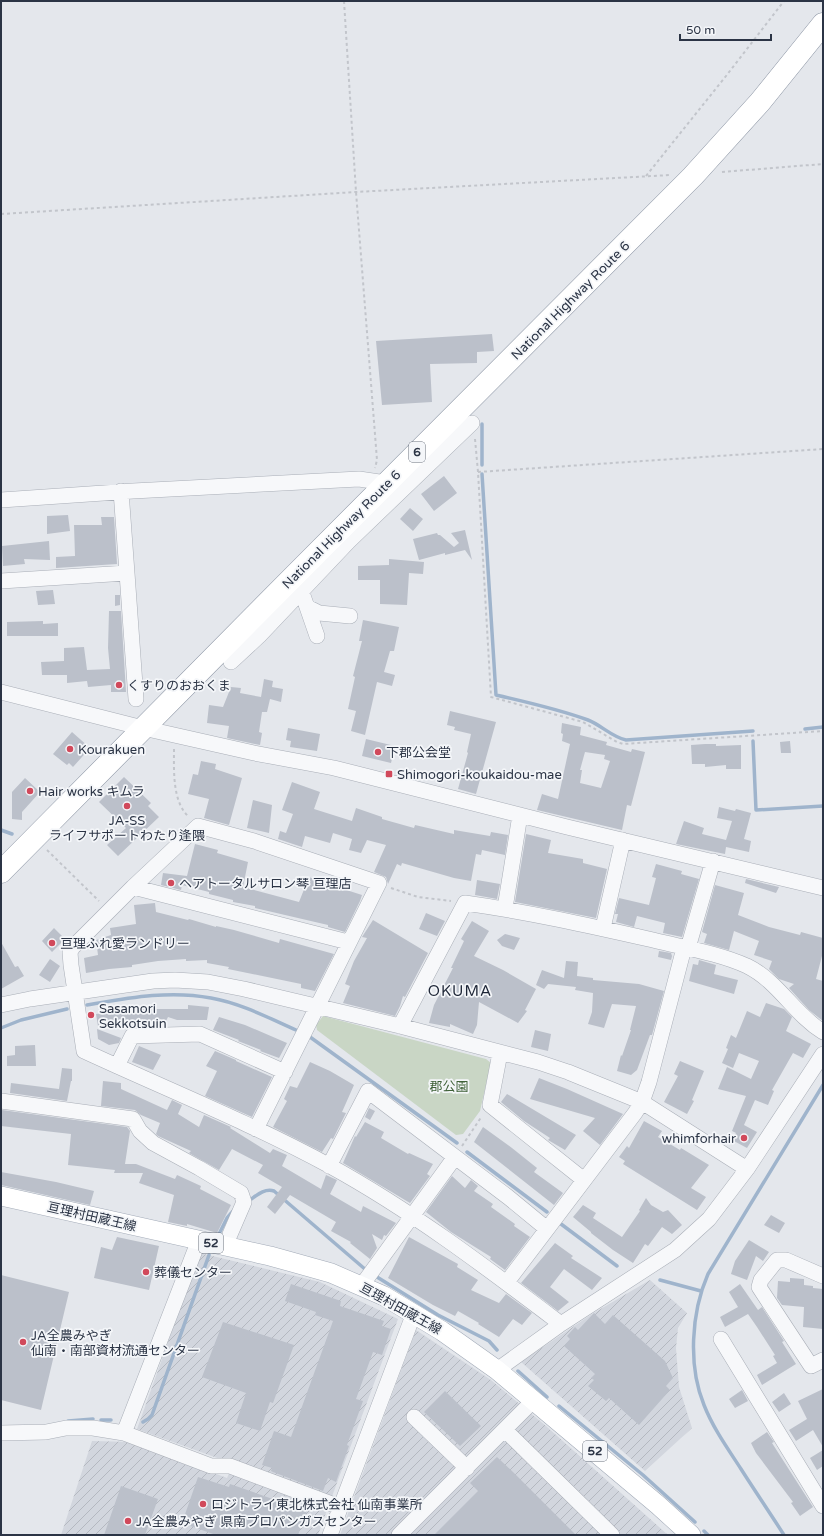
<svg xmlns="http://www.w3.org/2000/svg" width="824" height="1536" font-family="'Varela Round','Noto Sans JP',sans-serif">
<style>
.industrial{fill:url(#industrial-furrows)}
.park{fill:#c9d6c5}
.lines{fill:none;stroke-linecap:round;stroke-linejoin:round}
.stream{stroke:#9fb4cc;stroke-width:3.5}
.building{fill:#bbc0ca;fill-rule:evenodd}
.minor-casing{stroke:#a9aeb7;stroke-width:16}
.major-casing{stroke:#a3abb8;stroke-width:20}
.highway-casing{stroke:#8b94a3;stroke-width:23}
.path{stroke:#c2c5cb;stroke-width:2;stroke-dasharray:3 3;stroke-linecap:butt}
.minor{stroke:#f7f8fa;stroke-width:15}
.major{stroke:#fff;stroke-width:19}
.highway{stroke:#fff;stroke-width:22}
.poi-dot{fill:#d1495b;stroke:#f4f6f9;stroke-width:1.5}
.labels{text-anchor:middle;stroke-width:3.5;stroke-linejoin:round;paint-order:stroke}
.shield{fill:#f4f6f9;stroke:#676e7b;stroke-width:1}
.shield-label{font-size:12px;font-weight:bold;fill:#2b3445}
.street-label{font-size:13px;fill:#2b3445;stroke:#f4f6f9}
.poi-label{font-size:13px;fill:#2b3445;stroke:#f4f6f9;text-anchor:start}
.park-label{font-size:13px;fill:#3f6138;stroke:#f4f6f9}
.quarter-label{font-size:15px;letter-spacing:1px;fill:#1d2536;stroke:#f4f6f9}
</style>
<defs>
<pattern id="industrial-furrows" width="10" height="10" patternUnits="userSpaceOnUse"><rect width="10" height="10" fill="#d2d6de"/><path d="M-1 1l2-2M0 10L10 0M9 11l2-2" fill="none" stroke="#b4b8c0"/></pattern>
</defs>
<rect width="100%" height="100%" fill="#e4e7ec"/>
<path class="industrial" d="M200 1253 320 1282 398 1319 331 1499 137 1429Z
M650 1280 687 1313 678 1328 676 1348 679 1387 692 1428 645 1471 521 1362 592 1314Z
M416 1330 491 1380 546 1426 668 1535H340Z
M92 1441 132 1442 227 1478 230 1471 328 1507 318 1535H61Z"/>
<path class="park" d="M323 1016 486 1059 491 1063 480 1111 463 1134 456 1135 317 1030 316 1025Z"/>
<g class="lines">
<path class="stream" d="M482 465V424
M482 474 496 695C527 702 558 709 588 720 601 725 612 737 626 740L753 731
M805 729 823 727
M753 741 756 810 823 806
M1 830 12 834
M87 1005C128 998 169 990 211 998 240 1003 269 1018 296 1030
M1 1028 21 1020 67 1009
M310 1037 457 1143
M467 1152 547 1212
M250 1200C257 1195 265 1188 274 1191L366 1270
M561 1224 617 1266
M218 1236 227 1218 234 1210
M377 1277 438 1315 489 1341 497 1350
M660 1280 701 1291
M518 1371 547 1397
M559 1406 643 1475 695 1522
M101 1420H111
M68 1421 93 1419
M143 1422 148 1419 152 1415 209 1255
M704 1531 708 1535
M784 1535C770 1513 755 1491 741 1469 728 1449 713 1428 704 1405 688 1366 691 1313 708 1274L823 1085"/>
</g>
<path class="building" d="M492 334 494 351 477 352V363L430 364 432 402 382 405 376 341Z
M444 476 457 493 434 511 421 494Z
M410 508 423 519 413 531 400 519Z
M68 515 70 531 47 534V516Z
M101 517H114L117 564 56 568V557L75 556 74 525H102Z
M465 530 472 560 465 550 445 555V553L419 560 413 539 437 533 438 535H440L454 547 459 543 451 533Z
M49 541 50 560 24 559 25 564 3 566 2 546Z
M389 559 424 562 423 574 409 573 407 605 380 604V580H358V566L389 565Z
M53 590 55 604 38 605 36 591Z
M115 595H120V605L115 606Z
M109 611H121L126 692H111V685L88 687 87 681 67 683V675H42L41 662 64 661V648L84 647 87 670 110 669 108 648Z
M363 620 399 627 394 651H390L384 672 395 675 392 686 377 682 365 735 351 731 356 711 348 709 355 677 353 676 362 641H359Z
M43 621V624L58 623V636H7V622Z
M264 679 273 681 272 687 283 689 281 702 270 699 267 712H262L259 732 262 733 260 745 227 738 229 726 207 723 209 705 223 707 231 687 241 688 240 693 261 697Z
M450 711 496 722 476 794 458 789 468 753 467 752 471 734 454 730 455 727 447 725Z
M562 723 581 727 580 735 607 742 606 745 631 752 632 749 645 752 631 806 627 805 622 830 537 810 542 794 558 799 570 744 562 741 563 734 561 733ZM585 752 605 755 604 759 610 761 601 788 580 783 582 770H580Z
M288 728 320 734 317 751 290 747 291 741 286 740Z
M72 732 90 748 73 767 69 763 67 765 53 754Z
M366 739 395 746 391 763 362 756Z
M790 741 791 753H781L780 742Z
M705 744H716V746L741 745V769H726V765L705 767V764H692L691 745Z
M201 761 216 764 215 769 242 778 229 825 204 818 209 799 188 794 193 774 198 775Z
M124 777 151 803 148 806 159 817 118 856 107 845 126 828 99 802Z
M25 778 40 792 22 812V820L12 819V792Z
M292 782 320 792 314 809 352 821 356 808 382 817V819L414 828 415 825 454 834V830L490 836 491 832 508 835 505 855 482 850 481 855 476 854 471 881 454 878 402 863 401 866 397 864 388 884 386 877 374 872 386 845 367 840 361 853 349 850 352 839 333 833 330 843 305 836 302 847 278 839 280 831 286 833 293 814 282 810Z
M253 800 272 805 269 833 247 828Z
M719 807 735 811 736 809 751 813 744 839 751 841 749 852 726 847 725 854 676 844 684 821 704 828 702 834 726 840 732 821 717 818Z
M526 834 551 840 548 853 583 859V863L607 869 596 918 515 902Z
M195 844 218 850 217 853 248 862 243 887 299 902 309 877 337 889V887L362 895 360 901 345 932 328 927V925L255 908V906L233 902V900L209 894V892L182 885 181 890 161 885 163 873 187 876Z
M656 864 682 871 681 874 699 879 682 937 663 933 665 923 637 916 634 927 616 922 618 914H615L619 898 649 905 656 878 652 877Z
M746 879 779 887 776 893 745 883Z
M477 880 500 884 497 899 475 895Z
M715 885 744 893 738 915 769 927 800 935 801 932 823 938V952L816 979 823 981V1021L809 1010 789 988 794 984 779 979 769 969 772 961 754 955 759 941 734 931 729 950 704 943 707 934 702 932Z
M155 903 156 912 188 920 189 919 216 927V926L234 930 279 943 280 939 334 954 315 991 301 988V984L228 969 229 967 207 963V960L186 961V959L158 961 132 965V967L109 969 86 973 84 958 98 955 96 940 111 935 110 928 136 924 134 905Z
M426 913 445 921 437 936 419 929Z
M373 920 428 953 405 997 403 996 400 1006 395 1016 343 1003 350 986 345 984 354 961 367 938 362 937Z
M472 921 489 931 474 956 503 970 536 989 525 1010 527 1011 518 1023 479 1002 477 1025 473 1034 450 1024V1027L429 1023 434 1005 453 968H451L464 941 461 939Z
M54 928 65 939 52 952 42 941Z
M505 934 520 938 514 950 502 946 497 940Z
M1 942 15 967 18 966 24 976 1 989Z
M659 951 671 953 672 956 671 960 658 957Z
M50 959 60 966 50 982 39 975Z
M699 960 716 965 714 974 738 980 734 994 689 981 693 964 698 965Z
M566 961 578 962 577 976 593 978V980L639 984 664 991 652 1035H650L637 1070 631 1075 617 1071 621 1055 622 1056 631 1030H630L636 1006 612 1004 604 1028 588 1024 592 1012 593 993 575 990 576 987 548 984 544 989 536 985 542 970 564 978Z
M766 1003 784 1009 792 1017 786 1031 811 1044 803 1058 793 1053 772 1090 774 1091 768 1105 755 1100 744 1125 757 1132 747 1148 732 1140 736 1133 732 1131 746 1096 718 1089 727 1067 751 1079 759 1061 739 1053 733 1068 722 1063 728 1049 726 1048 731 1035 736 1038 747 1011 760 1017Z
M188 1005 209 1007 207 1020H177L168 1017 164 1025H144L143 1019 122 1024V1026H98L96 1014 130 1010V1009H188Z
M219 1017 245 1025 287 1043 279 1058 260 1051 261 1050 238 1041 239 1040 213 1030Z
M97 1029 121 1038 119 1043 109 1045 98 1039Z
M535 1030 551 1034 548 1051 531 1047Z
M35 1045 36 1066H7V1056L15 1055V1046Z
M139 1046 161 1055 153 1070 132 1062Z
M215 1051 236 1060V1061L272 1077 252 1117 205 1096 217 1071 206 1066Z
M680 1061 704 1071 692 1100 694 1101 687 1114 664 1102 678 1076 674 1074Z
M310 1062 330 1071 354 1085 342 1112 346 1113 333 1139 331 1138 322 1152 273 1127 287 1101 284 1099 290 1086 297 1088Z
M62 1068 72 1069V1081H71L67 1101 10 1093 11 1083 59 1089Z
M539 1078 567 1089 623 1114 600 1145 583 1131 595 1118 530 1099Z
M103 1081 121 1083V1089L167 1110 172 1100 182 1105 178 1114 199 1127 204 1115 231 1127 230 1128 270 1153 273 1149 287 1155 282 1166 321 1189 326 1175 337 1180 330 1194 361 1212 363 1206 396 1223 386 1236 384 1235 382 1240 372 1234 377 1248 370 1259 350 1243 351 1242 331 1231 336 1222 290 1195 275 1214 267 1207 282 1187 258 1173 263 1165 232 1149 219 1170 189 1153 191 1151 158 1136 156 1134 160 1123 141 1115 135 1110 101 1106Z
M507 1094 576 1135 565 1150 548 1140 550 1138 524 1121 501 1102Z
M369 1108 375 1111 370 1120 365 1117Z
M2 1110 127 1127 130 1131 125 1164H136L175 1179 177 1175 201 1186 200 1189 231 1205 217 1233 187 1224V1226L168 1222 174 1195 139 1183 143 1173H114L115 1170 68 1165 71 1134 1 1126Z
M644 1121 662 1131 658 1137 680 1150 681 1148 709 1165 691 1188 706 1197 697 1210 623 1164 625 1161 619 1157 627 1146 629 1148Z
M365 1122 384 1132 381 1138 408 1154 409 1153 433 1164 427 1174 430 1176 410 1203 343 1163 355 1136 356 1137Z
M483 1127 512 1148 537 1168 534 1172 563 1193 554 1205 474 1142Z
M1 1172 56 1182 94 1191 90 1205 1 1185Z
M452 1176 465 1188 471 1180 478 1186 474 1191 493 1204 491 1207 515 1224 514 1226 530 1237 505 1270 490 1259 491 1257 451 1232 426 1212Z
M646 1198 651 1205 663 1212 668 1210 682 1225 672 1234 662 1227 648 1246 645 1244 633 1263 613 1250 591 1233V1232L573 1217 583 1205 596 1213 593 1218 622 1237 640 1211 639 1210Z
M771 1215 785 1223 779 1233 764 1225Z
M117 1237 159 1246 149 1290 94 1278 101 1247 112 1250Z
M409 1237 458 1264 457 1267 478 1280 471 1290 499 1303 506 1294 532 1313 522 1325 513 1319 499 1337 478 1324 479 1323 458 1311 455 1316 433 1305 388 1278Z
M749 1240 769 1252 763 1261 756 1256 747 1280 731 1274 735 1261Z
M555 1243 573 1256 571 1258 602 1278 592 1290 564 1269 550 1287 569 1302 558 1311 521 1283Z
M1 1275 69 1292 41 1410 1 1400Z
M790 1278 804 1279V1285L813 1286V1288L823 1289V1329L803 1327 804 1307 782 1305 777 1298 778 1281 790 1282Z
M291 1284 341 1301 340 1306 384 1321 382 1326 391 1329 382 1355 373 1352 356 1399 363 1401 347 1445 349 1446 336 1482 328 1478 323 1491 273 1472 271 1471 272 1468 262 1465 274 1431 291 1437 333 1321 315 1315 316 1312 285 1301Z
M740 1284 758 1310 762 1307 784 1341 782 1342 796 1364 762 1385 757 1375 777 1363 773 1356 775 1355 757 1327 748 1314 725 1327 720 1317 738 1307 729 1292Z
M594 1313 605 1324 613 1315 665 1361 673 1378 666 1386 670 1390 639 1425 609 1398 606 1401 588 1386 594 1380 591 1378 595 1374 564 1346 570 1339 567 1336 575 1327 578 1330Z
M223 1322 294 1345 273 1403 270 1402 260 1431 236 1423 246 1393 202 1377Z
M823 1389V1447L813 1430 796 1441 789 1430 807 1419 798 1401Z
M742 1390 748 1401 735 1408 729 1399Z
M445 1391 481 1426 460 1446 424 1412Z
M784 1393 791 1404 779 1412 772 1402Z
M767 1432 774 1442 772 1443 813 1507 800 1516 791 1503 793 1502 756 1453 751 1443Z
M823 1450V1466L817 1470 810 1458Z
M497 1457 513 1472 576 1535H434L478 1491 470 1483Z
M198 1477 229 1487 230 1484 307 1511 298 1535H216L182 1523Z
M121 1486 158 1499 145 1535H104Z"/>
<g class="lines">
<g class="minor-casing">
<path id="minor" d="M121 491 127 573
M1 500 133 491 359 479 386 483
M1 581 127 573 136 699
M299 584 317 636
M307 607 319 613 350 616
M231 662 259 636 348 542 472 423
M1 692 143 728 254 753 334 768 567 827 823 888
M133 887 348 942
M505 908 520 815
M603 928 623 840
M688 948 713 861
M1 1005 30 999 153 981 175 980 208 982 244 989 400 1026 538 1062 568 1072 642 1102 747 1169
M400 1026 465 903C529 912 591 926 653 940 685 948 718 953 747 966 778 981 794 1014 823 1032
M500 1053 490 1105 584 1180
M117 1066 132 1036 200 1034 285 1072
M1 1101 133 1119 140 1131 153 1143 199 1168 241 1193 244 1202 225 1246
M256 1129 379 883 254 841 198 826 133 887 73 947 70 952 71 965 84 1051C166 1089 251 1123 330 1166 412 1211 487 1268 561 1324
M329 1166 368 1091 508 1197 547 1229
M199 1240 124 1433 211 1466H230L340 1507
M823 1276 786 1260H777L761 1280 759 1287 811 1366 823 1360
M507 1282 635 1113 642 1102 649 1082 684 948
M362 1285 455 1157
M721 1339 823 1506
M497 1370 561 1324 675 1250 709 1219 747 1169 823 1054
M414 1417 467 1468
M505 1430 612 1535
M1 1433 46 1432 66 1428H93L124 1433
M330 1535 414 1313
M399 1535 534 1400"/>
</g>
<g class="major-casing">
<path id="major" d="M1 1196 270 1256 331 1273 384 1296 442 1331 497 1370 658 1505 691 1535"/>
</g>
<g class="highway-casing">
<path id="highway" d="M1 872 296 574 693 176 760 102 823 24"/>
</g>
<path class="path" d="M344 1 356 192 377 460 375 468
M722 172 823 164
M646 176 726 76 784 1
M1 214 356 192 671 175
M475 439 478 472 491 697 583 722 617 742 623 744 823 731
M478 472 823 449
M174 749C174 770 172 802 189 817
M47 850 99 901
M391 888 418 897 451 901
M462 1146 482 1116"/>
<use href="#minor" class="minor"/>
<use href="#major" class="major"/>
<use href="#highway" class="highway"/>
</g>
<g class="poi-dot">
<circle cx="119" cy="685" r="4"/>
<circle cx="70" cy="749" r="4"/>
<circle cx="378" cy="752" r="4"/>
<rect x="385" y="770" width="8" height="8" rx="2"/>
<circle cx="30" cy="791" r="4"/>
<circle cx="127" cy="806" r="4"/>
<circle cx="171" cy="883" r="4"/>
<circle cx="52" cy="943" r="4"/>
<circle cx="91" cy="1015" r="4"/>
<circle cx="744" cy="1138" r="4"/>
<circle cx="146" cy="1272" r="4"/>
<circle cx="23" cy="1342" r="4"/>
<circle cx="203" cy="1504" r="4"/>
<circle cx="128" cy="1521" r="4"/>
</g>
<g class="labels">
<g class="shield">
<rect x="409" y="442" width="16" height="20" rx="3"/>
<rect x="199" y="1233" width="24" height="20" rx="3"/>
<rect x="583" y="1441" width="24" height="20" rx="3"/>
</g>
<g class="shield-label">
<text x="417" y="456">6</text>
<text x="211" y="1247">52</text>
<text x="595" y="1455">52</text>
</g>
<g class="street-label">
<text transform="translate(570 300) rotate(-45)" y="5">National Highway Route 6</text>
<text transform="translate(341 529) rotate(-45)" y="5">National Highway Route 6</text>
<text transform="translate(92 1216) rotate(13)" y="5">亘理村田蔵王線</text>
<text transform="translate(401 1308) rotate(29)" y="5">亘理村田蔵王線</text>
</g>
<g class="poi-label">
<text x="127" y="690">くすりのおおくま</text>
<text x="78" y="754">Kourakuen</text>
<text x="386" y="757">下郡公会堂</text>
<text x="397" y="779">Shimogori-koukaidou-mae</text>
<text x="38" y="796">Hair works キムラ</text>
<text x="127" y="825" text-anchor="middle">JA-SS<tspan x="127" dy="15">ライフサポートわたり逢隈</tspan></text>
<text x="179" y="888">ヘアトータルサロン琴 亘理店</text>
<text x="60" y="948">亘理ふれ愛ランドリー</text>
<text x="99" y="1013">Sasamori<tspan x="99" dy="15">Sekkotsuin</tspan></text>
<text x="736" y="1143" text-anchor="end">whimforhair</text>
<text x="154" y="1277">葬儀センター</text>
<text x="31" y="1340">JA全農みやぎ<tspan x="31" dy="15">仙南・南部資材流通センター</tspan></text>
<text x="211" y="1509">ロジトライ東北株式会社 仙南事業所</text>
<text x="136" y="1526">JA全農みやぎ 県南プロパンガスセンター</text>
</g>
<g class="park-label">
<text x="449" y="1091">郡公園</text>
</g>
<g class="quarter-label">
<text x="460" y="996">OKUMA</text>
</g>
</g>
<rect width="824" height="1536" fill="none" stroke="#2b3445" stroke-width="4"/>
<path d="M680 34v6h91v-6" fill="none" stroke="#2b3445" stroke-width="2"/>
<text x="686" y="34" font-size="12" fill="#2b3445" stroke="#f4f6f9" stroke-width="3" paint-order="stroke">50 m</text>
</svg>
